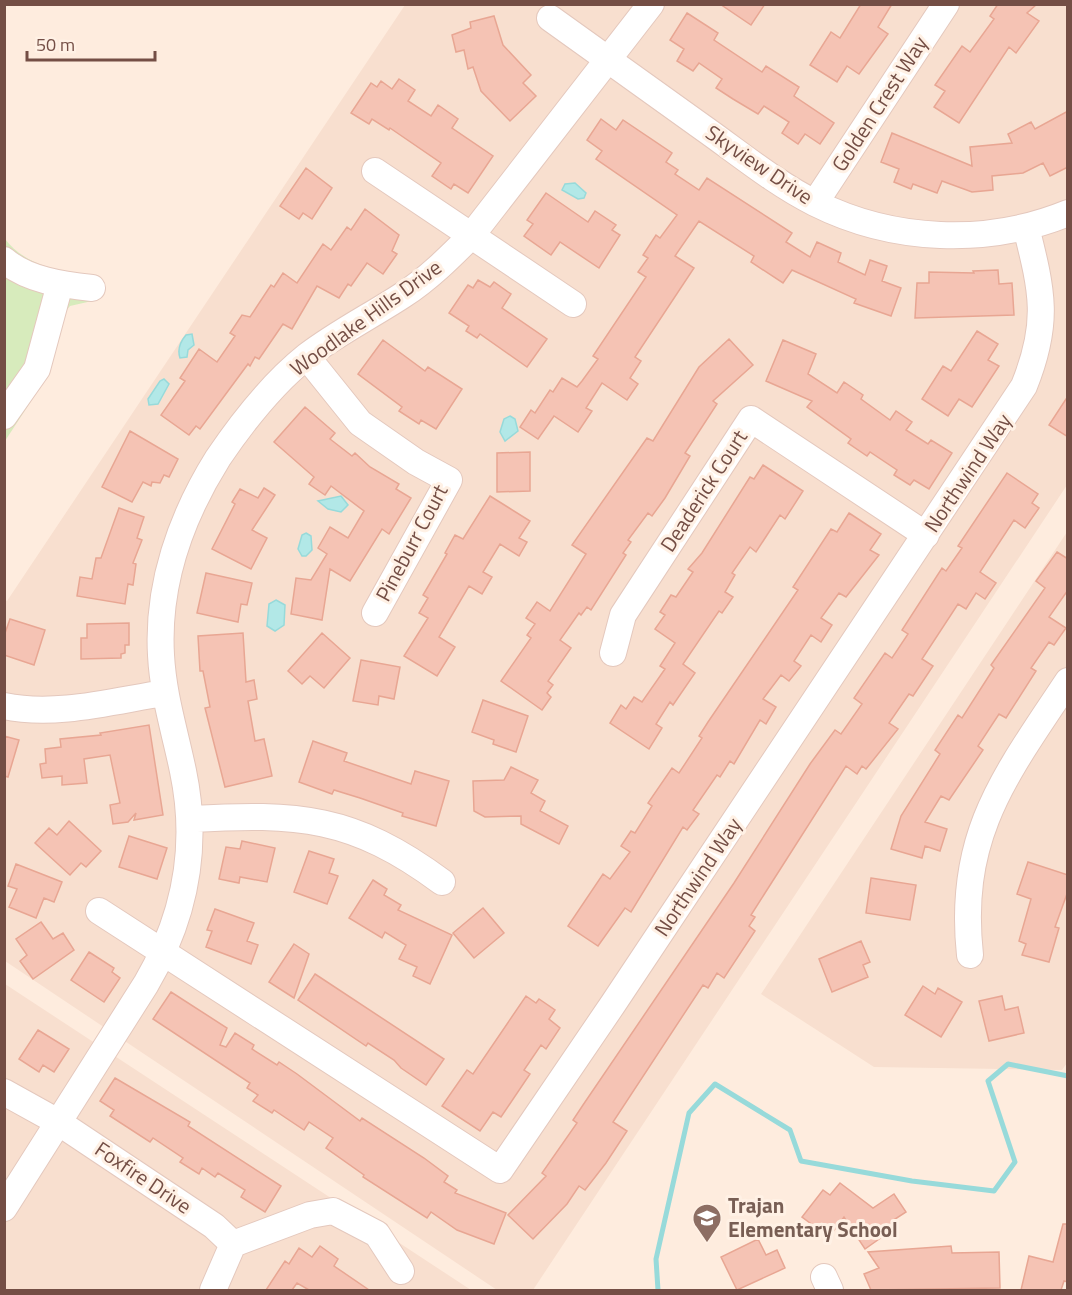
<svg xmlns="http://www.w3.org/2000/svg" width="1072" height="1295" font-family="'Titillium Web',sans-serif">
<style>
.residential{fill:#f8dfcf}
.green{fill:#d7ebbc}
.water{fill:#b2e8e7;stroke:#97dada;stroke-width:1.5}
.lines{fill:none;stroke-linecap:round;stroke-linejoin:round}
.stream{stroke:#97dada;stroke-width:5}
.building{fill:#f5c3b4;stroke:#e8a693;stroke-width:1.5}
.minor-casing{stroke:#e4c8bd;stroke-width:28}
.minor{stroke:#fff;stroke-width:26}
.labels{text-anchor:middle;stroke-width:6;stroke-linejoin:round;paint-order:stroke}
.street-label{font-size:21px;fill:#744e45;stroke:#fff1e5}
.education-label{font-size:21px;font-weight:bold;fill:#785e54;stroke:#fff1e5;text-anchor:start}
</style>
<rect width="100%" height="100%" fill="#feecde"/>
<path class="residential" d="M405 5H1067V485L533 1290H497L5 961 4 599 7 601Z
M1067 532V1063L1062 1070 874 1067 761 994Z
M5 984 471 1290H5Z"/>
<path class="green" d="M5 239C26 267 61 270 93 277L92 301 70 306 61 317 48 375 5 441Z"/>
<path class="water" d="M575 183 586 193 584 198 578 199 562 190 565 184Z
M192 334 194 345 188 350 187 357 180 358C177 349 180 342 186 335Z
M164 379 169 384 158 404 149 405 148 399 160 381Z
M510 416 515 419 518 431 505 441 500 432 504 419Z
M341 496 348 505 341 512 328 509 318 501Z
M306 533 311 536 312 550 306 556H302L298 549 302 535Z
M276 600 285 605 284 625 275 631 267 626 269 604Z"/>
<g class="lines">
<path class="stream" d="M658 1290 656 1259 689 1113 715 1084 790 1130 801 1161 912 1181 994 1191 1015 1162 988 1081 1008 1064 1068 1076"/>
</g>
<path class="building" d="M720 4H765L751 25Z
M861 4H892L878 27 888 34 859 74 847 66 837 82 810 65 831 32 840 38Z
M998 4H1037L1027 13 1039 21 1016 53 1009 47 959 123 934 107 945 91 935 85 962 46 970 52 994 19 990 16Z
M687 13 718 33 714 40 762 72 766 66 799 87 794 96 834 123 820 144 805 134 798 144 782 133 789 122 764 106 758 114 733 99 716 88 722 79 699 63 693 71 677 61 684 49 670 40Z
M494 16 503 45 531 75 523 83 536 96 510 121 481 91 473 67 468 69 464 50 456 52 452 35 471 28 470 22Z
M399 79 415 90 408 101 431 116 438 105 458 119 452 128 493 156 468 193 454 184 451 189 432 176 441 163 390 128 389 130 372 119 369 124 351 113 371 83 377 87 381 81 392 89Z
M1068 111V167L1050 176 1043 163 1023 173 992 176 993 190 972 192 942 181 937 193 913 184 911 189 894 182 899 169 881 162 892 133 972 166 970 147 1012 143 1008 134 1031 122 1035 129Z
M601 119 616 130 623 120 672 153 666 162 678 170 675 174 699 190 707 178 792 233 786 242 810 257 817 242 841 253 838 262 865 275 870 260 887 266 882 281 901 288 891 316 854 303 856 299 792 270 783 283 751 262 754 256 699 221 675 256 694 268 635 357 641 361 630 378 638 384 627 400 602 383 586 408 592 411 578 432 554 416 538 439 520 427 531 410 535 413 550 390 553 392 562 378 577 387 582 381 598 359 593 356 646 277 638 272 648 258 643 255 656 235 660 238 677 215 596 159 602 151 587 140Z
M306 168 332 188 312 219 303 213 299 219 280 206Z
M546 193 588 222 595 211 616 225 612 230 620 235 599 268 560 242 551 255 524 236 533 224 527 220Z
M365 209 399 235 392 251 397 254 383 274 367 263 351 286 348 284 339 298 317 286 292 329 283 324 259 359 255 357 250 366 248 364 200 429 196 426 189 435 161 415 185 381 180 378 199 349 217 362 235 336 230 333 242 315 250 317 271 285 274 287 283 273 297 283 323 244 331 250 347 227 351 230Z
M998 270 999 284 1012 283 1014 315 915 318 917 283H929V272L974 273 973 271Z
M478 280 490 287 494 282 511 294 502 308 547 339 527 367 480 334 477 338 466 331 469 326 449 313 468 285 473 288Z
M977 331 998 344 988 360 999 366 972 407 959 399 948 416 922 399 943 366 951 371Z
M729 339 753 365 713 401 717 404 685 453 690 456 665 498 652 516 648 513 628 540 631 542 623 553 626 555 591 610 587 607 581 615 579 613 560 640 571 648 548 681 553 685 547 693 551 697 542 710 501 681 531 638 527 635 535 624 526 618 537 602 550 611 586 554 572 545 647 438 653 441 699 367Z
M383 340 425 371 428 367 462 389 436 429 421 420 419 424 399 411 402 407 358 374Z
M783 340 816 354 808 374 837 393 844 382 863 395 861 399 890 420 896 411 912 422 906 430 928 444 931 440 952 453 929 489 914 480 910 485 894 475 897 470 870 452 867 456 848 443 851 439 807 407 812 401 766 381Z
M1068 396V437L1049 425Z
M305 407 335 433 330 439 352 456 355 453 370 467 399 484 396 489 411 498 389 534 382 529 350 581 330 569 322 620 291 614 296 578 311 580 327 554 318 548 330 527 348 538 364 511 331 486 325 495 309 484 314 477 274 442Z
M130 431 178 459 169 477 164 475 160 483 152 482 151 486 143 482 132 502 102 487Z
M530 452V491L497 492V453Z
M763 465 803 491 785 519 780 515 756 552 750 547 732 573 735 575 725 592 733 597 722 613 719 611 683 664 695 673 673 705 670 702 656 724 662 728 649 749 610 723 621 705 626 709 634 697 642 702 665 669 660 666 675 643 655 629 665 615 660 612 671 595 676 597 693 572 688 569 702 553 750 477 754 479Z
M1007 473 1038 494 1032 503 1039 508 1025 528 1014 520 980 572 996 583 985 599 976 593 966 609 958 604 922 659 933 666 913 696 909 694 889 723 898 729 866 769 862 766 857 774 846 766 751 915 755 917 749 926 755 931 724 978 717 973 708 988 703 985 613 1122 627 1131 606 1163 585 1190 579 1186 567 1204 533 1239 508 1215 546 1176 542 1173 577 1123 573 1120 583 1105 734 883 810 764 835 730 841 734 862 704 854 698 885 653 892 658 908 634 902 630 942 568 946 571 962 548 958 546Z
M264 488 275 495 252 530 267 538 251 569 212 549 235 504 232 502 240 489 258 498Z
M490 496 530 521 519 538 527 542 519 556 500 544 483 572 492 577 482 594 469 586 439 637 455 647 437 676 404 656 428 618 419 613 428 598 423 595 447 554 445 553 455 535 463 539Z
M119 508 144 517 137 538 142 540 133 563 136 564 133 585 128 584 125 604 77 596 80 577 92 579 96 558H101Z
M849 513 881 534 870 550 879 555 846 597 839 593 821 618 832 625 821 642 811 635 794 661 801 666 789 681 781 675 763 699 776 707 766 724 760 720 734 764 730 761 720 777 717 775 693 810 699 814 687 830 683 827 631 912 625 908 598 946 568 926 603 874 610 879 630 852 621 846 631 831 635 833 652 806 648 803 672 768 679 773 702 738 699 736 708 722 798 590 793 587 831 529 837 532Z
M1057 552 1068 559V590L1049 617 1066 628 1054 645 1049 642 1031 668 1036 671 1006 718 999 714 978 746 983 750 949 800 941 796 925 822 947 829 940 851 925 846 922 858 891 849 901 816 940 754 935 750 958 715 962 718 994 668 991 665 1045 588 1036 581Z
M206 573 252 583 247 605 241 604 238 622 197 613Z
M10 619 45 630 34 665 4 655V636Z
M129 623V645H125V653L121 654V658L81 659V638H87V624Z
M243 633 246 682 254 680 257 699 248 701 255 741 264 739 272 776 225 787 205 708 210 707 203 671H200L198 636Z
M322 633 350 658 324 688 310 676 302 684 288 671Z
M361 660 400 667 394 699 379 696 378 705 353 701Z
M483 700 528 716 516 752 493 744 494 740 472 732Z
M149 725 163 815 134 820 136 813 128 822 113 824 110 805 120 803 110 755 84 759 87 783 62 785V776L42 778 40 764 46 763 45 749 61 747 60 739 101 735 100 733Z
M4 736 19 740 8 777 4 776Z
M313 741 347 753 344 761 411 784 415 771 449 781 436 826 402 816 403 813 360 798 334 790 332 794 299 782Z
M511 767 538 780 531 793 545 801 540 811 568 826 559 844 521 824V816L485 817 474 811 473 781 504 780Z
M69 821 101 851 86 867 81 863 70 875 35 843 49 828 57 835Z
M129 836 167 848 157 879 119 867Z
M242 841 275 848 267 882 240 877 239 883 219 879 226 847 240 849Z
M309 851 334 859 329 873 338 876 327 904 294 892Z
M1028 862 1068 875V891L1055 927 1059 928 1049 962 1022 955 1026 944 1019 941 1031 899 1017 894Z
M16 864 62 882 54 902 44 898 36 918 9 907 17 889 8 886Z
M871 878 916 885 910 920 866 913Z
M373 880 387 889 384 895 401 905 398 910 452 935 430 984 413 976 417 967 399 959 406 945 385 932 382 938 349 918Z
M483 908 504 933 474 958 453 933Z
M215 909 254 923 247 941 258 945 251 964 206 947 212 931 207 930Z
M41 922 53 939 63 933 74 950 33 979 20 961 27 955 16 939Z
M861 941 870 962 863 965 868 977 832 992 819 959Z
M294 944 309 954 294 998 269 982Z
M89 952 114 968 112 972 120 978 104 1002 71 980Z
M315 974 444 1059 426 1085 401 1068 394 1060 368 1043 366 1046 298 1000Z
M923 986 935 994 938 988 962 1002 941 1037 905 1015Z
M171 992 227 1028 220 1045 226 1047 235 1033 254 1045 252 1049 277 1065 279 1062 297 1074 360 1121 362 1118 424 1158 448 1176 444 1182 457 1190 455 1193 506 1213 494 1244 457 1230 431 1212 427 1218 363 1177 364 1175 326 1148 333 1138 309 1122 304 1130 274 1110 272 1113 253 1101 258 1095 247 1088 250 1083 153 1019Z
M526 996 536 1003 539 999 555 1010 549 1019 560 1028 546 1049 541 1045 524 1070 530 1074 501 1117 493 1112 480 1131 442 1106 467 1070 473 1074Z
M1002 996 1005 1010 1018 1007 1024 1033 989 1041 979 1001Z
M38 1030 69 1049 54 1072 43 1065 39 1072 19 1059Z
M115 1078 190 1122 188 1126 281 1186 265 1212 241 1197 245 1190 218 1173 215 1177 202 1168 199 1174 180 1162 183 1158 153 1138 150 1142 110 1116 114 1110 100 1101Z
M840 1183 873 1208 894 1194 906 1212 892 1221 896 1227 865 1249 844 1217 829 1237 802 1217 823 1190 830 1195Z
M1063 1224H1068V1282L1064 1281 1061 1290H1021L1029 1256 1053 1262Z
M758 1239 766 1255 777 1250 785 1268 737 1290 721 1257Z
M320 1246 338 1259 334 1266 369 1290H309L297 1283 292 1290H266L285 1261 289 1264 299 1248 312 1257Z
M951 1246 952 1253 999 1252 1000 1288 871 1290 864 1274 879 1268 868 1252Z"/>
<g class="lines">
<g class="minor-casing">
<path id="minor" d="M550 18C600 54 651 90 702 127 739 153 775 183 815 203 893 242 987 246 1068 213
M375 171 573 304
M815 203 946 4
M4 260C27 280 63 285 92 288
M307 357 360 423 416 462 449 480 375 613
M4 416 37 369 60 284
M613 653 623 615 751 419 926 535
M4 706C56 717 113 701 164 693
M191 819C298 813 353 816 442 882
M99 911 500 1170 613 1004 1024 386C1050 322 1042 291 1026 227
M970 955C957 835 1005 776 1068 681
M4 1092 58 1122 214 1226 233 1244 213 1290
M4 1208 146 984C185 918 199 847 183 771 175 732 163 695 161 655 157 585 181 517 218 458 243 421 272 384 307 356 337 333 371 316 403 295 428 279 450 257 471 236L651 4
M233 1244 310 1215 333 1211 377 1234 401 1271
M824 1277 830 1290"/>
</g>
<use href="#minor" class="minor"/>
</g>
<defs>
<g id="school-pin" transform="scale(1.5)"><path d="M0 17L-7.5 6A9.5 9.5 0 1 1 7.5 6Z" fill="#8d6e63" stroke="#fff1e5"/><path d="M0-5L7-2L0 1L-7-2ZM-4 1L0 2.5L4 1V4Q0 6-4 4Z" fill="#fff"/></g>
</defs>
<g fill-rule="evenodd">
<use href="#school-pin" x="707" y="1218"/>
</g>
<g class="labels">
<g class="street-label">
<text transform="translate(880 104) rotate(-57)" y="7">Golden Crest Way</text>
<text transform="translate(759 165) rotate(34)" y="7">Skyview Drive</text>
<text transform="translate(366 318) rotate(-36)" y="7">Woodlake Hills Drive</text>
<text transform="translate(968 473) rotate(-56)" y="7">Northwind Way</text>
<text transform="translate(704 491) rotate(-57)" y="7">Deaderick Court</text>
<text transform="translate(412 543) rotate(-62)" y="7">Pineburr Court</text>
<text transform="translate(698 877) rotate(-56)" y="7">Northwind Way</text>
<text transform="translate(143 1178) rotate(34)" y="7">Foxfire Drive</text>
</g>
<g class="education-label">
<text x="728" y="1213">Trajan<tspan x="728" dy="24">Elementary School</tspan></text>
</g>
</g>
<rect width="1072" height="1295" fill="none" stroke="#744e45" stroke-width="12"/>
<path d="M27 51v9h128v-9" fill="none" stroke="#744e45" stroke-width="3"/>
<text x="36" y="51" font-size="18" fill="#744e45" stroke="#fff1e5" stroke-width="4.5" paint-order="stroke">50 m</text>
</svg>
